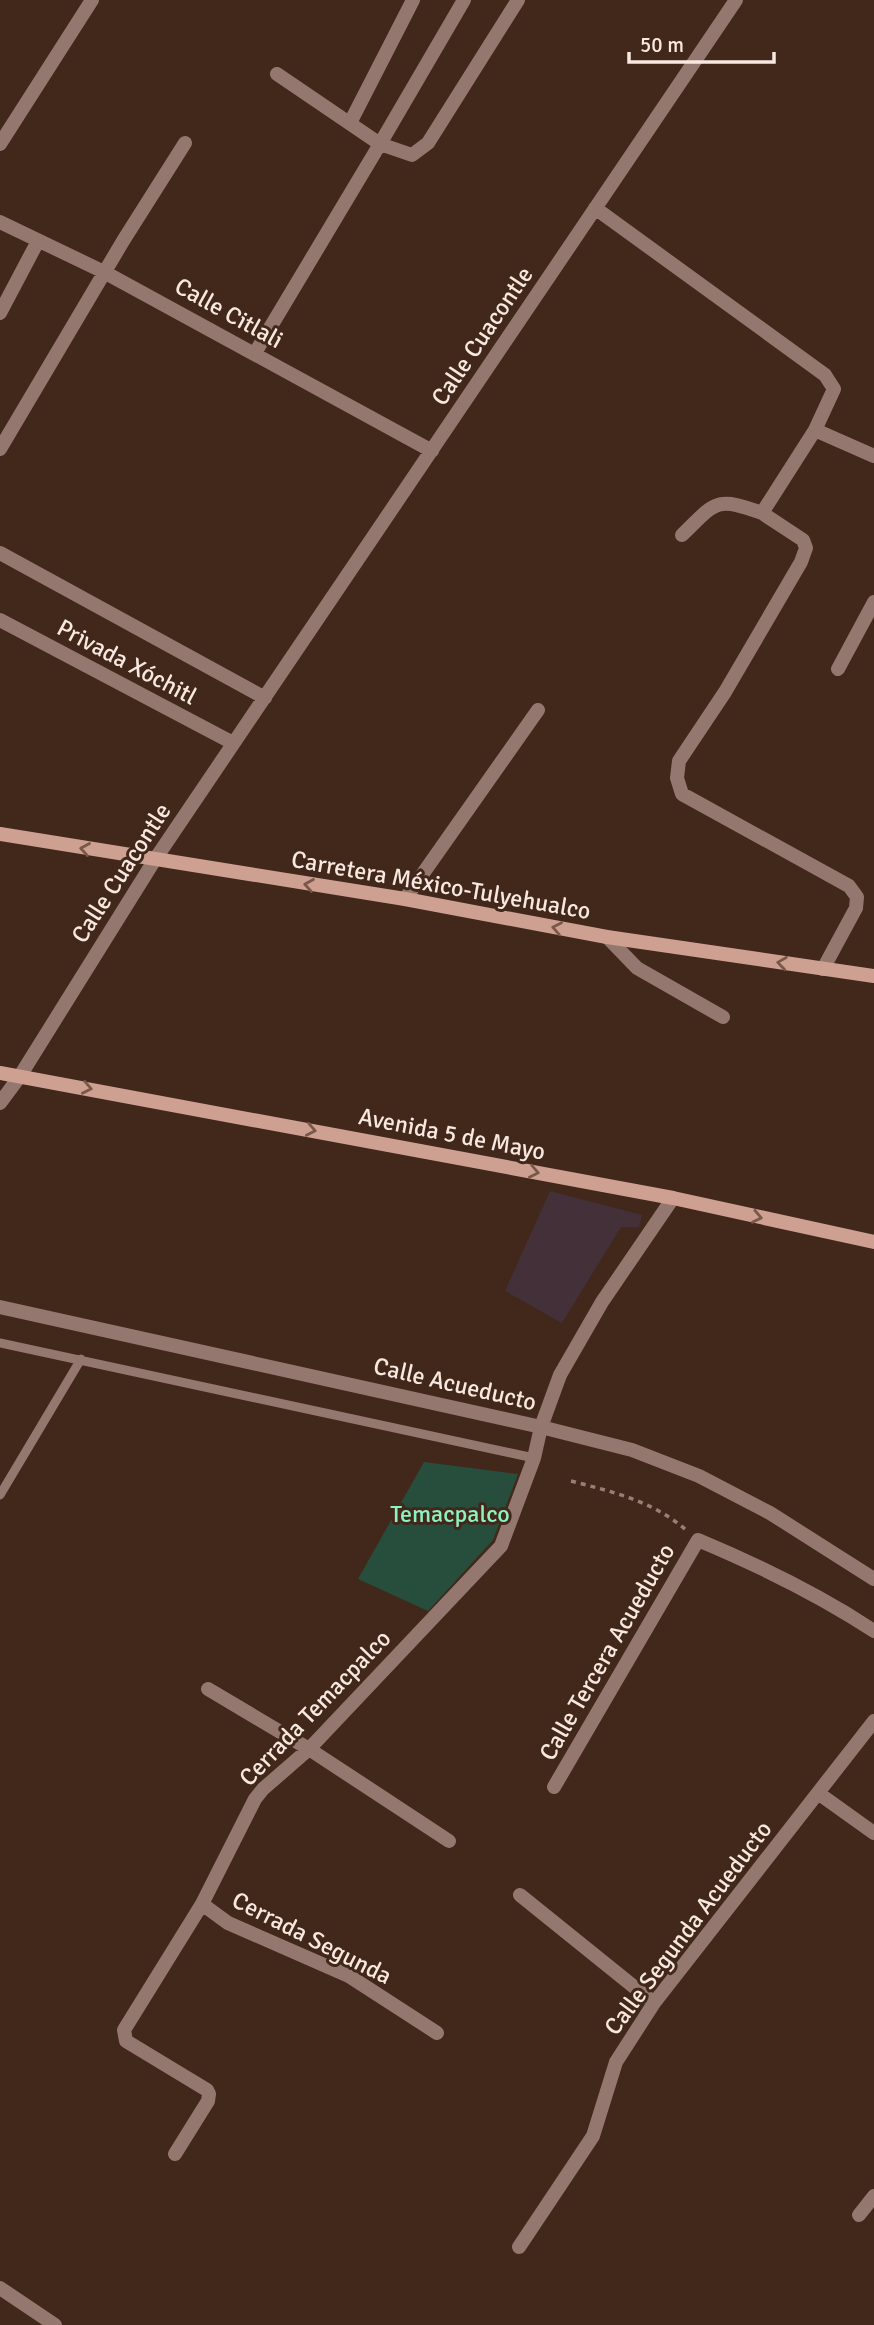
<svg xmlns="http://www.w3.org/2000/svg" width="874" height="2325" font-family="Signika,sans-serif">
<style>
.medical{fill:#433038}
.green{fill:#274e3c}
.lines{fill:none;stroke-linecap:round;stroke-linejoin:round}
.path{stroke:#968076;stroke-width:3.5;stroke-dasharray:5 5;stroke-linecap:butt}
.service{stroke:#94776e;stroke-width:9}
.minor{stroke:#94776e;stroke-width:14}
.tertiary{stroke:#94776e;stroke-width:14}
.secondary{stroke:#cea091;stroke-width:14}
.oneway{stroke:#79584a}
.labels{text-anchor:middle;stroke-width:6;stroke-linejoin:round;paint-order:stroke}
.street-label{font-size:24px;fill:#f9e8e0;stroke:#41281b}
.park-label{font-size:24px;fill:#8df2c2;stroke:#41281b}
</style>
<rect width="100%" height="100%" fill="#41281b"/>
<path class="medical" d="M550 1191 642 1215 639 1227H621L562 1323 505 1291Z"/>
<path class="green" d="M424 1462 518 1474 493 1540 428 1611 358 1579Z"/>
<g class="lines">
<path class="path" d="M571 1481C613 1492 653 1501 686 1530"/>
<path class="service" d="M0 1343 534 1458
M0 1495 81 1359"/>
<path class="minor" d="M464 0 380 144 412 155 428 143 518 0
M350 123 413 0
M0 144 92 0
M595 208 825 375 834 389 815 430 762 513C715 496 716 502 682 535
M0 222 104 272 432 451
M0 313 38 241
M255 353 380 144 277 74
M815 430 874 456
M0 449 123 241 185 143
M762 513 803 540 806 548 801 562 725 692 679 761 677 778 682 794 849 886 857 897 856 908 823 969
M0 553 265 698
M0 620 233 743
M838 669 874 602
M405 899 538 710
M607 937 637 968 723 1017
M0 1103 20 1076 154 861 736 0
M208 1689 309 1749 449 1841
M554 1787 698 1540C760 1566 818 1594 874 1631
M818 1793 874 1833
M520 1895 654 2003
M202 1904 228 1923 349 1976 437 2033
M175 2154 208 2101 209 2094 207 2090 126 2041 124 2030 202 1904 255 1799 263 1789 309 1749 501 1546 534 1458 541 1427 560 1375 602 1302 673 1198
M859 2215 874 2196
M519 2247 593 2136 616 2062 654 2003 874 1721
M0 2288 55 2325"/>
<path class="tertiary" d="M0 1307 541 1427 632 1450 699 1476 770 1513 874 1579"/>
<path class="secondary" d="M0 834 405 899 607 937 874 976
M0 1073 673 1198 874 1242"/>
</g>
<defs><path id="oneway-chevron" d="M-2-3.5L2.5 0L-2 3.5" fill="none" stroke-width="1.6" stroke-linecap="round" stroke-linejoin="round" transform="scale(1.75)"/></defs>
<g class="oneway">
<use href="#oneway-chevron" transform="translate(85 849) rotate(-170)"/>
<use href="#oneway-chevron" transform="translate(309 885) rotate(-171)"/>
<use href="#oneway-chevron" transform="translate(557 928) rotate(-169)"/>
<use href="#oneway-chevron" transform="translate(782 963) rotate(-172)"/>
<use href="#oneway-chevron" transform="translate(87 1088) rotate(11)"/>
<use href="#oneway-chevron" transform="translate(311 1130) rotate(11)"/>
<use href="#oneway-chevron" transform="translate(534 1172) rotate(11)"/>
<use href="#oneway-chevron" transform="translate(757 1217) rotate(12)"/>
</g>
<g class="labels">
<g class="street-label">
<text transform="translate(229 313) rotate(29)" y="8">Calle Citlali</text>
<text transform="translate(482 336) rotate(-56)" y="8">Calle Cuacontle</text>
<text transform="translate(127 662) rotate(28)" y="8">Privada Xóchitl</text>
<text transform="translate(121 873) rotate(-57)" y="8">Calle Cuacontle</text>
<text transform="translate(441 885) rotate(10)" y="8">Carretera México-Tulyehualco</text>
<text transform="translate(452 1134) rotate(11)" y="8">Avenida 5 de Mayo</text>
<text transform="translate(455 1384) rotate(13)" y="8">Calle Acueducto</text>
<text transform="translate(607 1652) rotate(-60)" y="8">Calle Tercera Acueducto</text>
<text transform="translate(315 1708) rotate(-46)" y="8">Cerrada Temacpalco</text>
<text transform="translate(688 1928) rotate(-53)" y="8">Calle Segunda Acueducto</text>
<text transform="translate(312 1938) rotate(27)" y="8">Cerrada Segunda</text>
</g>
<g class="park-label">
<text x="450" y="1522">Temacpalco</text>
</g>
</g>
<path d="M629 52v10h145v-10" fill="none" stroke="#f9e8e0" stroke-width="3.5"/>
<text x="640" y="52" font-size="21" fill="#f9e8e0" stroke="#41281b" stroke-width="5" paint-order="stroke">50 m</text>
</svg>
